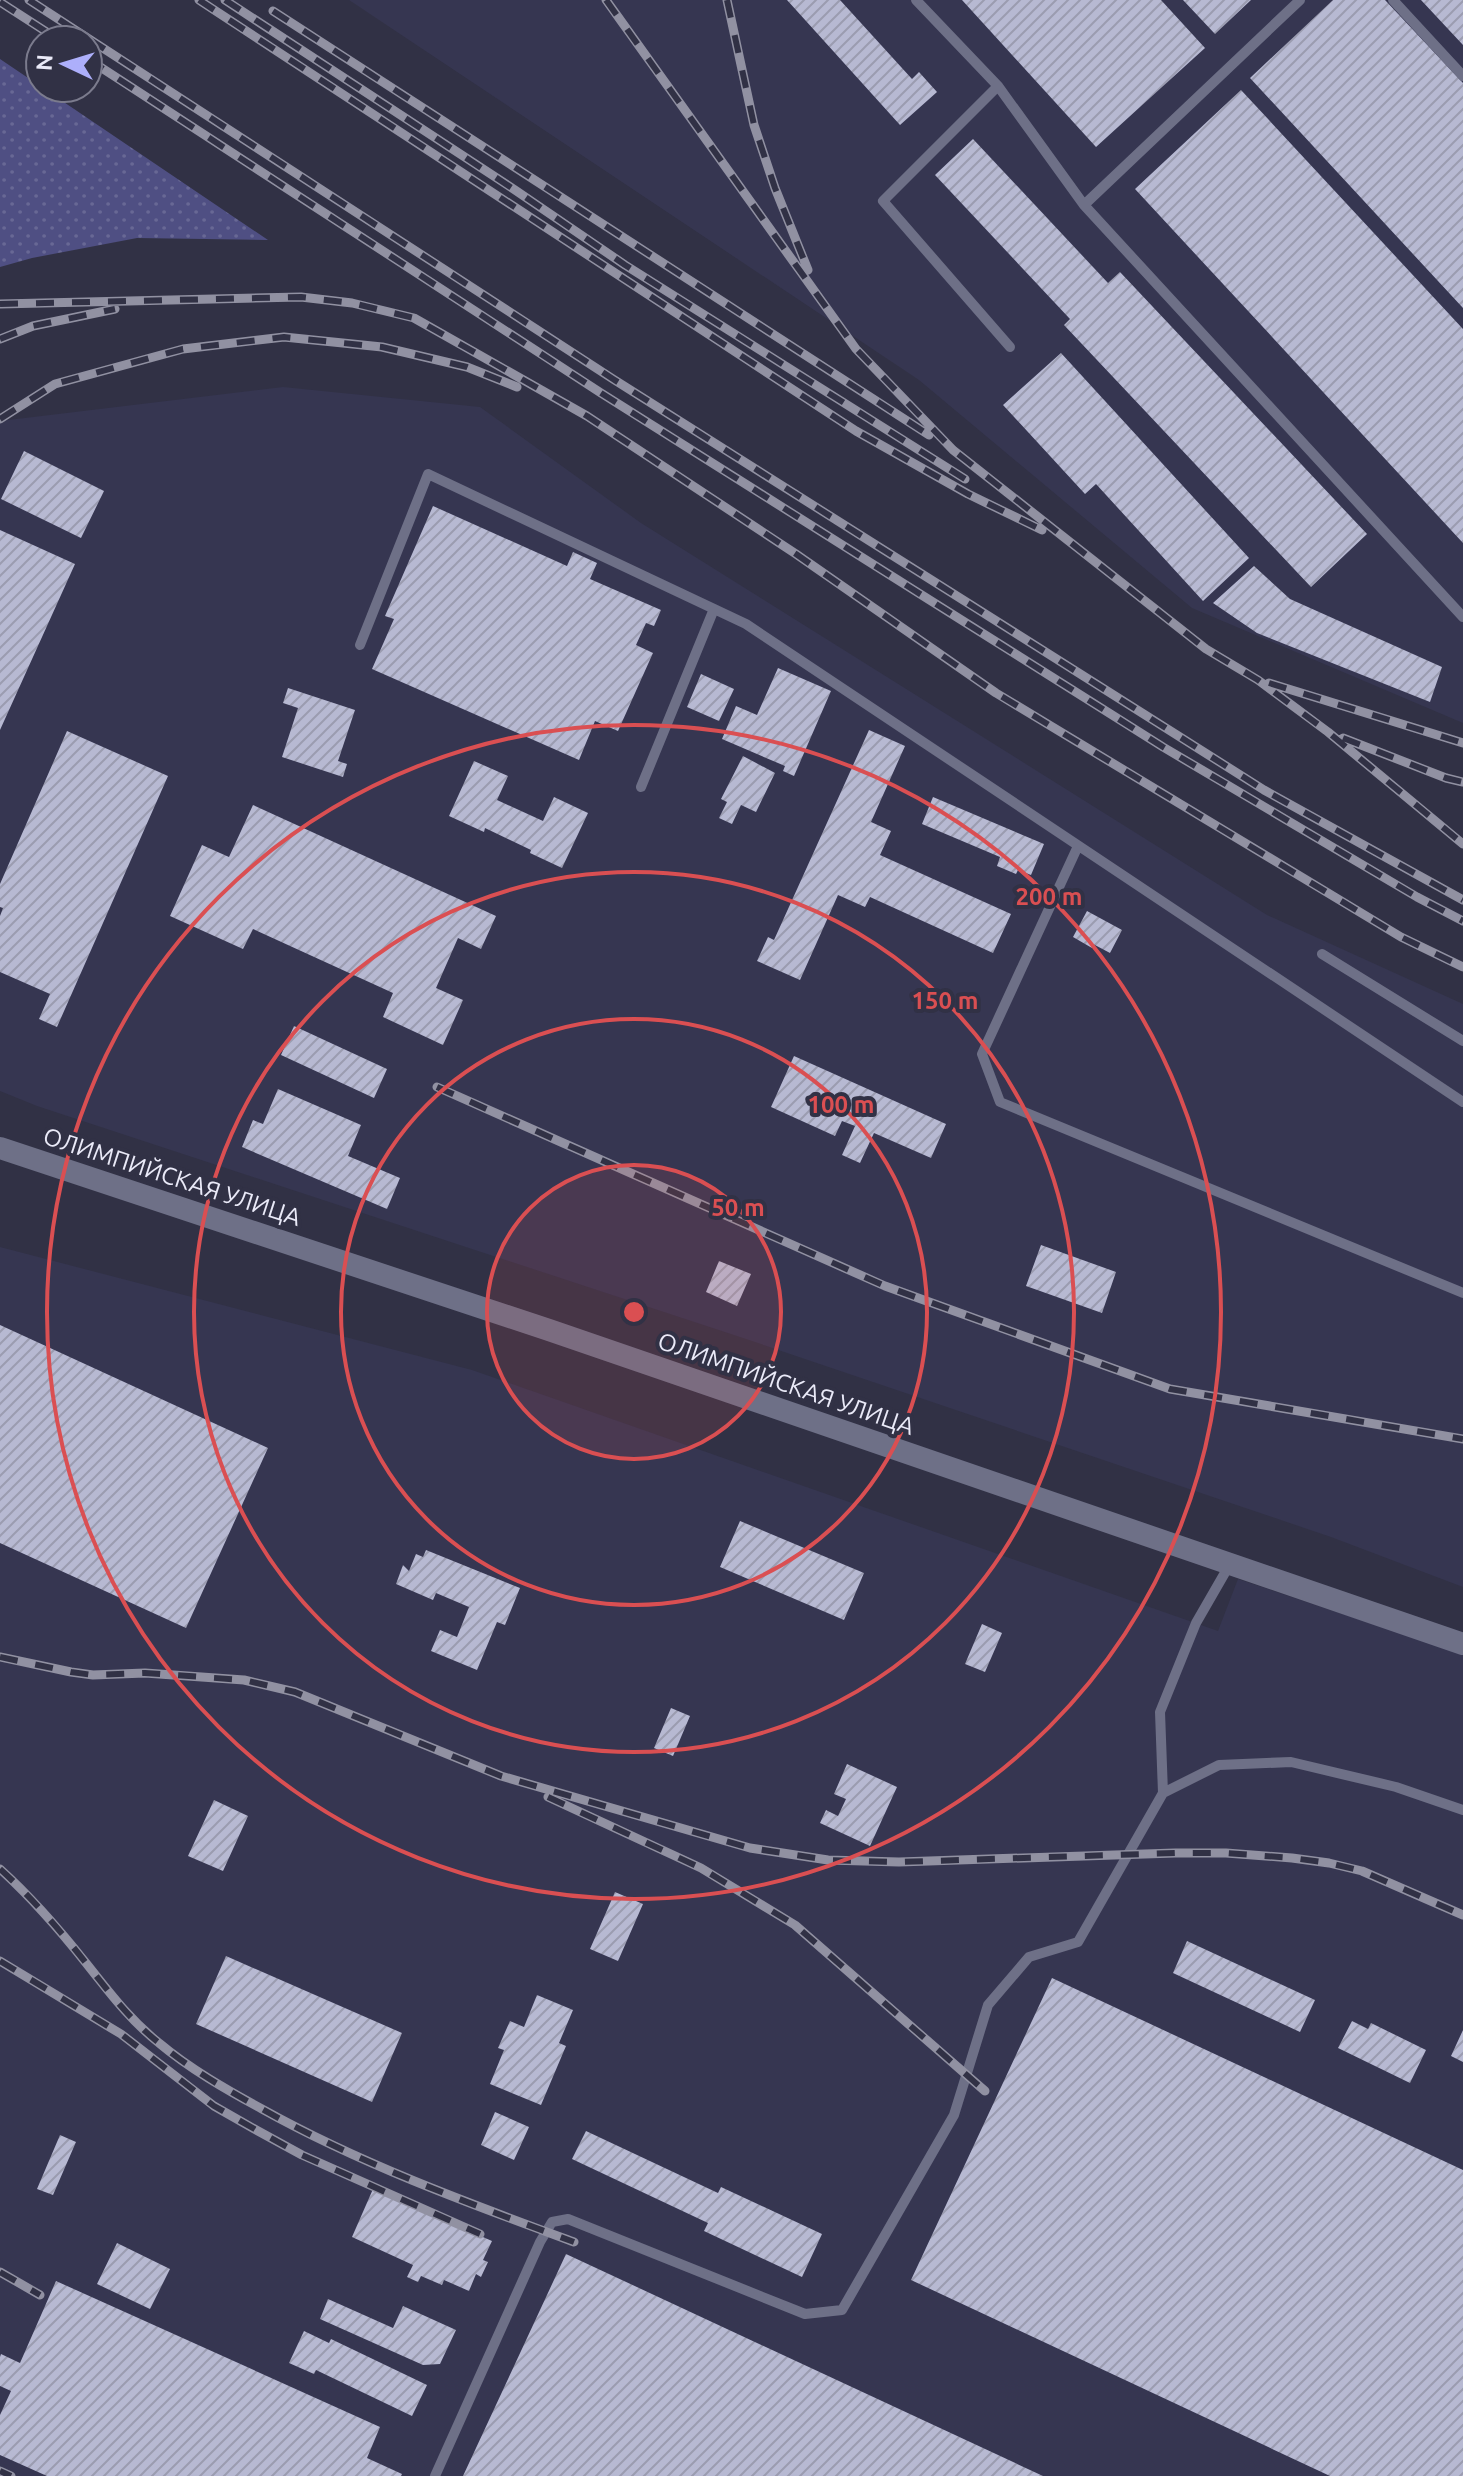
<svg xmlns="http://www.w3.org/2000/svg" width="1463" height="2476" font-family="Ubuntu,sans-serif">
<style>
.built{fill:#363651}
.garden{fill:url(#garden-dots)}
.building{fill:url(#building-hatch)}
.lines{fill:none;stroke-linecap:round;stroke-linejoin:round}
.service{stroke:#6e7087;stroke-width:10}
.tertiary{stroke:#6e7087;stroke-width:22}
.rail-casing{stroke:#9191a2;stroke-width:9}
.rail{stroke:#313145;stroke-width:6;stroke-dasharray:18;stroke-linecap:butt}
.ring{fill:none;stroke:#da4f52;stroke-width:4}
.labels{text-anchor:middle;stroke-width:8;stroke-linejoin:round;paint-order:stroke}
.street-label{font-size:24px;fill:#eaeaf8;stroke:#313145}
.centre{fill:#da4f52;stroke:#313145;stroke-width:4}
.ring-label{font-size:24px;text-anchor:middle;font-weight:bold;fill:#da4f52;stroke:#313145;stroke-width:8;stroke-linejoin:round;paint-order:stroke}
</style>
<defs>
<pattern id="garden-dots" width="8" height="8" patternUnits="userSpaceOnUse" patternTransform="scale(2)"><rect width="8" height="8" fill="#4f4f83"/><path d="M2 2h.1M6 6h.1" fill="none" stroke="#686895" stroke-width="1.8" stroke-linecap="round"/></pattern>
<pattern id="building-hatch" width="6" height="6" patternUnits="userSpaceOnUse" patternTransform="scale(2)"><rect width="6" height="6" fill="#b7b9d2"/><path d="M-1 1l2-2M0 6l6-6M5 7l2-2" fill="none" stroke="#9b9cb0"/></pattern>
</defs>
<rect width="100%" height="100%" fill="#313145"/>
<path class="built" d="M349 0H1463V723L1192 608 919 380Z
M283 387 480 407 641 523 1267 915 1463 1004V1587L1331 1537 743 1338 37 1106 0 1091V421Z
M0 1247 472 1370 1218 1631 1238 1579 1463 1654V2476H0Z"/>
<path class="garden" d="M0 59 40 86V88H43L268 240 137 238 32 258 0 267Z"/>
<path class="building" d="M787 0H840L912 79 919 72 937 92 900 125Z
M962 0H1161L1205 48 1096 147Z
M1183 0H1251L1215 34Z
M1333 0H1385L1463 83V308L1250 78Z
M1421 0H1463V45Z
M1241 90 1463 329V543L1135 189Z
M973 139 1108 283 1120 272 1367 534 1311 587 1064 325 1070 319 935 175Z
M1061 353 1249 558 1203 601 1096 484 1085 494 1003 405Z
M24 451 104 491 81 538 1 499Z
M433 506 567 566 573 552 597 563 590 579 661 610 654 626 646 623 636 645 653 653 618 731 595 721 579 760 372 669 394 619 385 616Z
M0 530 75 564 0 730Z
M1254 566 1290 599 1442 667 1430 702 1257 633 1213 603Z
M778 668 831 691 794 776 783 771 785 766 722 739 736 706 757 715Z
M701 674 734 689 719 721 687 707Z
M288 688 355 710 338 761 347 764 343 777 282 757 298 708 283 703Z
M869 730 905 746 871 822 891 831 880 855 1011 914 993 953 870 897 865 907 838 895 800 980 757 961 768 937 774 940Z
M67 731 168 776 57 1027 39 1019 50 994 0 972V916L3 908 0 907V884Z
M743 756 775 773 756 812 741 805 732 824 719 818 727 802 721 799Z
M474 761 508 776 497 800 543 821 554 797 588 813 562 868 530 853 531 850 485 828 484 832 449 816Z
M933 797 1044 844 1031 875 1018 870 1016 874 997 866 1000 857 922 824Z
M253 805 496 916 481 949 458 938 436 988 463 1000 443 1045 383 1017 393 993 253 929 243 949 170 916 202 845 229 857Z
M1087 911 1122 930 1110 953 1093 944 1092 948 1073 937Z
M294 1026 387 1069 374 1098 281 1055Z
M794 1056 946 1124 931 1158 874 1133 860 1163 842 1155 855 1126 842 1121 835 1136 771 1107Z
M278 1089 361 1125 348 1156 400 1178 387 1209 242 1147 253 1120 263 1124Z
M1041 1245 1116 1272 1102 1313 1026 1286Z
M719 1261 751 1274 737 1306 706 1292Z
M0 1325 268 1448 186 1628 0 1543Z
M740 1521 864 1573 844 1620 720 1567Z
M426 1550 520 1588 505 1625 497 1622 477 1670 431 1651 440 1630 457 1637 469 1607 436 1593 433 1600 396 1584 403 1565 409 1571 416 1554 423 1557Z
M982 1624 1002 1633 985 1672 965 1664Z
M671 1708 690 1716 673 1756 654 1748Z
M847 1764 897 1787 870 1846 820 1823 826 1810 838 1816 846 1799 834 1794Z
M214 1800 248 1816 223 1871 188 1856Z
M615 1892 643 1904 618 1961 590 1949Z
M1187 1941 1315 2000 1300 2032 1173 1973Z
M226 1956 402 2033 372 2102 196 2024Z
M1052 1978 1463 2170V2476H1330L911 2280Z
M537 1995 573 2010 559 2043 566 2046 541 2105 490 2084 504 2050 498 2048 510 2021 524 2027Z
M1352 2021 1368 2029 1371 2023 1426 2050 1410 2083 1338 2048Z
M1463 2030V2062L1451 2056Z
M495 2112 529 2127 514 2160 481 2145Z
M586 2131 718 2193 721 2187 822 2234 802 2277 704 2231 708 2223 572 2159Z
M60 2135 76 2142 53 2195 37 2189Z
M373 2189 492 2241 483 2260 488 2262 481 2277 476 2274 469 2291 444 2280 442 2285 421 2276 418 2282 407 2277 413 2265 352 2237Z
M117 2243 170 2269 150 2309 97 2284Z
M566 2254 1043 2476H463Z
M56 2281 380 2427 367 2458 402 2474 401 2476H47L0 2455V2415L11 2391 0 2386V2357L1 2354 20 2363Z
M328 2299 393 2328 403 2306 456 2330 440 2364 423 2365 320 2319Z
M304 2331 329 2343 331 2339 427 2385 412 2416 316 2370 314 2374 289 2363Z"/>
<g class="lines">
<path class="service" d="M916 0 998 86 1084 205 1463 617
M1393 0 1463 76
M998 86 883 201 1010 347
M1084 205 1300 0
M360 645 428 474 746 624 1463 1102
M641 787 714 609
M1078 846 982 1054 1000 1102 1463 1293
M1322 954 1463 1041
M1163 1793 1160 1712 1196 1623 1230 1564
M435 2476 540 2242 552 2222 568 2219 805 2314 842 2310 954 2115 988 2005 1029 1957 1078 1942 1163 1793 1219 1765 1291 1762 1396 1787 1463 1810"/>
<path class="tertiary" d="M0 1148 549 1330 1463 1644"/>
<g class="rail-casing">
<path id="rail" d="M29 0 613 379 1264 790 1463 900
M199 0 856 431 968 494 1042 530
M225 0 515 190 625 265 965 479
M606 0 856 349 953 450 1206 649 1258 680 1328 732 1463 844
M727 0 754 125 775 188 808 270
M0 2 59 40
M273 11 929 435
M88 59 601 393 1163 747 1417 897 1463 921
M0 304 301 297 352 303 414 318 587 416 796 554 996 693 1401 937 1463 967
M0 339 33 326 115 309
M0 419 55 384 183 349 284 337 382 347 467 367 517 387
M1269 683 1463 743
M1343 738 1446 778 1463 782
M437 1087 885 1286 1170 1389 1463 1439
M0 1657 71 1672 93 1675 145 1673 244 1680 295 1692 501 1776 750 1848 828 1860 899 1862 1175 1853H1226L1292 1858 1329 1863 1362 1871 1463 1915
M548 1797 701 1868 795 1925 985 2091
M0 1869C31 1897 59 1929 86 1963 110 1993 129 2019 159 2043 190 2069 227 2090 262 2109 361 2164 468 2203 574 2242
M0 1961 121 2034 214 2106 258 2131 302 2155 480 2234
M0 2272 40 2295
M0 2471 11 2476"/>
</g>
<use href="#rail" class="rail"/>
</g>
<circle cx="634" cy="1312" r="147" fill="#da4f52" fill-opacity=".12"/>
<g class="ring">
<circle cx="634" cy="1312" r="147"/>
<circle cx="634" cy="1312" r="293"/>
<circle cx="634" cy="1312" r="440"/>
<circle cx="634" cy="1312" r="587"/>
</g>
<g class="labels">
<g class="street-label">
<text transform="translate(172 1177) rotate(18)" y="8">ОЛИМПИЙСКАЯ УЛИЦА</text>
<text transform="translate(786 1384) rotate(19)" y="8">ОЛИМПИЙСКАЯ УЛИЦА</text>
</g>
</g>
<circle cx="634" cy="1312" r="12" class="centre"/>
<g class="ring-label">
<text x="1049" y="905">200 m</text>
<text x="945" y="1009">150 m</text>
<text x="841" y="1113">100 m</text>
<text x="738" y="1216">50 m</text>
</g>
<g transform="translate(64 64) rotate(274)"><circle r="38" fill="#313145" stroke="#7b7b8d" stroke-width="2"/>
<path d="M0-6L14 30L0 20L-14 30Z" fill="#adaffb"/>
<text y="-12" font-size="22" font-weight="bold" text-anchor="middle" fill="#eaeaf8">N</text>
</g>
</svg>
